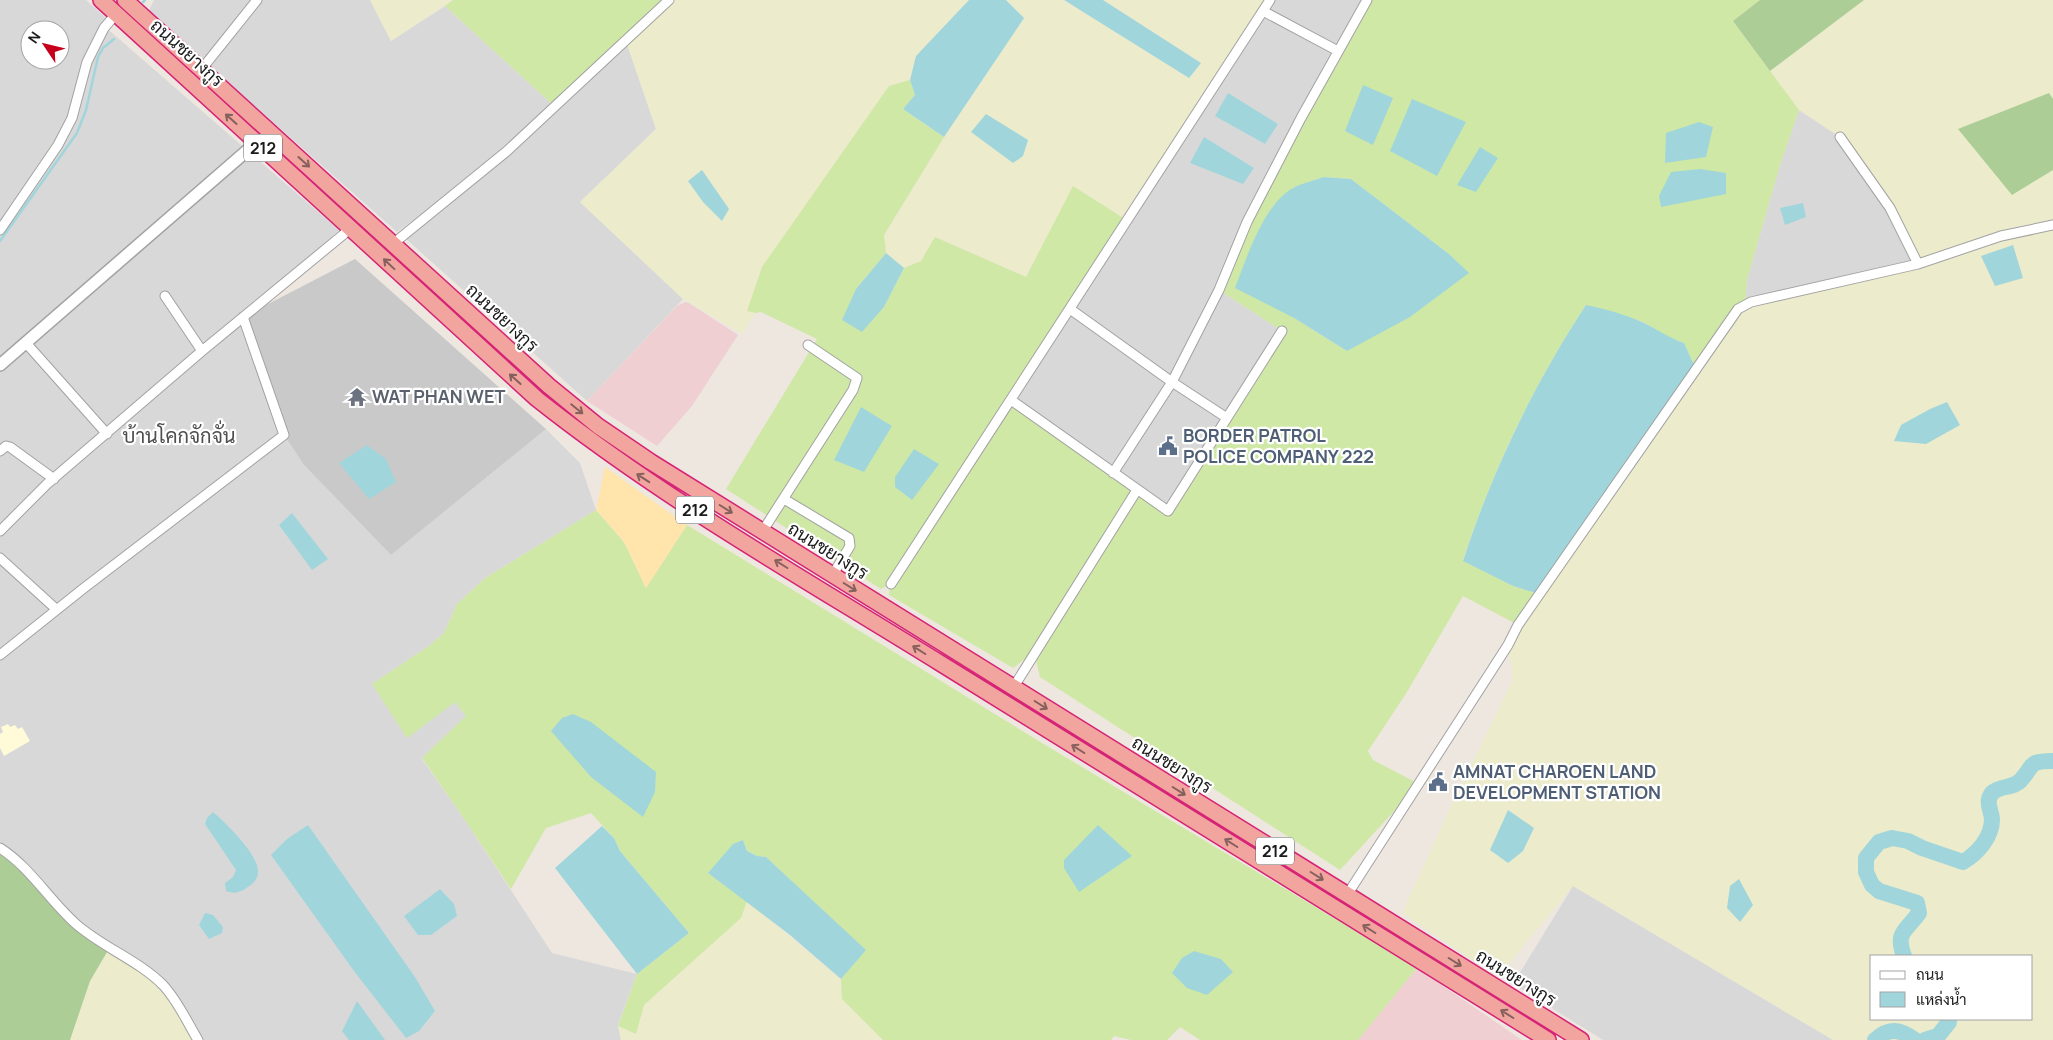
<svg xmlns="http://www.w3.org/2000/svg" width="2053" height="1040" font-family="Manrope,Sarabun,sans-serif">
<style>
.residential{fill:#d9d8d8;fill-rule:evenodd}
.commercial{fill:#efcfd2}
.education{fill:#fffad7}
.religious{fill:#c9c9c9}
.farmland{fill:#ecebcb;fill-rule:evenodd}
.grass{fill:#cfe8a5;fill-rule:evenodd}
.forest{fill:#accd95}
.sand{fill:#ffe4ac}
.water{fill:#a0d6db}
.lines{fill:none;stroke-linecap:round;stroke-linejoin:round}
.stream{stroke:#a0d6db;stroke-width:2.5}
.river{stroke:#a0d6db;stroke-width:16}
.minor-casing{stroke:#a2a2a2;stroke-width:11}
.tertiary-casing{stroke:#a2a2a2;stroke-width:14}
.trunk-casing{stroke:#d62377;stroke-width:18}
.minor{stroke:#fff;stroke-width:9}
.tertiary{stroke:#fff;stroke-width:11}
.trunk{stroke:#f1a59e;stroke-width:15}
.oneway{stroke:#86605c}
.labels{text-anchor:middle;stroke-width:4.5;stroke-linejoin:round;paint-order:stroke}
.shield{fill:#fff;stroke:#5f5f5f;stroke-width:1}
.shield-label{font-size:16px;font-weight:bold;fill:#1b1b1b}
.street-label{font-size:18px;fill:#1b1b1b;stroke:#fff}
.worship-label{font-size:18px;font-weight:bold;fill:#5b616d;stroke:#fff;text-anchor:start}
.service-label{font-size:18px;font-weight:bold;fill:#4e5e75;stroke:#fff;text-anchor:start}
.quarter-label{font-size:20px;fill:#4e4e4e;stroke:#fff}
</style>
<rect width="100%" height="100%" fill="#ede7e0"/>
<path class="residential" d="M0 0H86L107 19 104 28 111 32 339 230 243 317 284 435 304 465 391 555 546 429 580 463 596 510 485 578 457 604 444 633 429 646 372 684 455 702 466 716 422 759 463 817 552 953 637 974 618 1025 621 1040H198L0 848ZM30 30H60V60H30Z
M154 0H254L204 61 149 10Z
M261 0H370L391 41 445 6 555 107 626 41 656 129 580 202 683 299 587 401 405 238 499 157 397 232 211 67Z
M1270 0H1367L1219 290 1282 331 1168 511 1011 400Z
M1799 110 1840 137 1890 208 1918 264 1745 304 1747 280 1780 165Z
M1573 886 1833 1040H1603L1513 984Z"/>
<path class="commercial" d="M685 302 689 303 738 335 692 406 657 446 587 401 677 306Z
M1417 968 1522 1040H1358Z"/>
<path class="education" d="M8 724 10 727 15 725 18 729 22 727 30 741 4 756 0 748V734L3 732 1 727Z"/>
<path class="religious" d="M355 259 546 429 391 555 304 465 284 435 243 317Z"/>
<path class="farmland" d="M370 0H453L391 41Z
M669 0H969L916 56 910 80 889 86 762 267 748 311 756 313 742 334 683 299 580 202 656 129 626 41Z
M1006 0H1064L1189 78 1201 63 1103 0H1271L1128 221 1073 186 1026 277 936 237 921 261 904 268 886 253 884 236 944 137 1024 18Z
M1864 0H2053V1040H1833L1573 886 1498 977 1402 913 1446 817 1513 679 1508 645 1738 309 1918 264 1890 208 1840 137 1799 110 1770 71ZM1872 956H2032V1019H1872Z
M747 901 841 979 842 999 883 1040H621L618 1026 636 1034 644 1005 741 918Z
M110 947 157 979 198 1040H70L90 981Z"/>
<path class="grass" d="M453 0H669L555 107 445 6Z
M1367 0H1760L1733 21 1799 110 1780 165 1747 280 1745 304 1696 369 1684 343 1667 337 1643 322 1586 305C1534 384 1492 471 1463 560L1513 586 1539 594 1518 625 1463 596 1407 692 1368 751 1373 760 1419 784 1340 870 1040 677 1034 652 1013 668 889 595 890 584 881 589 726 489 817 339 761 312 756 313 747 311 762 267 889 86 910 80 915 95 903 109 944 137 884 235 886 253 856 289 884 307 904 268 921 261 935 237 1026 277 1073 186 1128 221 1011 400 1168 511 1282 331 1219 290 1247 222ZM1323 177 1351 179 1449 254 1468 273 1347 351 1294 318 1252 244 1273 206 1293 188Z
M596 510 624 542 646 588 687 525 1037 740 1417 968 1358 1040H1200L1180 1027 1167 1040H1131L1114 1036 1111 1040H883L842 999 841 979 865 950 766 857 757 856 747 851 743 840 708 873 747 901 741 918 644 1005 636 1034 618 1026 637 974 689 933 620 851 614 838 591 813 546 828 511 889 463 817 422 758 466 716 455 702 407 738 372 684 429 646 444 633 457 604 485 578Z"/>
<path class="forest" d="M1760 0H1864L1770 71 1733 21Z
M2049 93 2053 99V170L2012 195 1958 129Z
M0 848 56 902 110 947 90 981 70 1040H0Z"/>
<path class="sand" d="M605 467 687 525 646 588 624 542 596 510Z"/>
<path class="water" d="M969 0H1006L1024 18 944 137 903 109 915 95 910 80 916 56Z
M1064 0H1103L1201 63 1189 78Z
M1363 85 1393 98 1373 145 1345 131Z
M1228 93 1278 124 1265 144 1215 116Z
M1412 99 1466 122 1437 176 1390 151Z
M986 114 1028 140 1023 156 1013 163 971 132Z
M1699 122 1713 127 1706 157 1665 163 1666 133Z
M1204 137 1254 168 1243 184 1190 163Z
M1480 147 1498 158 1476 192 1457 185Z
M1700 169 1726 173V194L1661 207 1659 196 1671 172Z
M702 170 729 209 722 221 703 202 688 181Z
M1323 177 1351 179 1449 254 1469 273 1410 317 1347 351 1294 318 1235 288C1247 257 1263 205 1293 188 1302 183 1313 181 1323 177Z
M1803 203 1806 217 1785 225 1780 208Z
M2013 245 2023 278 1995 286 1981 256Z
M886 253 904 268 884 307 862 332 842 320 856 289Z
M1586 305C1605 309 1624 314 1642 322 1657 329 1669 338 1684 343L1696 369 1539 594 1513 586 1463 561C1492 471 1534 384 1586 305Z
M1947 402 1960 425 1926 444 1894 441 1901 425 1930 409Z
M861 407 892 426 864 472 834 460Z
M367 445 386 459 396 482 369 499 339 463Z
M914 449 939 464 912 500 895 487V477Z
M292 513 328 559 312 570 279 525Z
M573 714 591 722 656 772 655 792 643 817 591 777 551 731 562 718Z
M1508 810 1534 828 1523 851 1508 863 1490 850Z
M213 812C226 823 259 855 258 872 258 879 253 884 248 887 240 893 234 894 226 891L225 883 233 877 236 870 205 824 207 818Z
M308 825 415 977 435 1011 419 1031 406 1038 354 971 271 855 287 839Z
M1098 825 1132 856 1079 892 1064 868V860Z
M602 826 614 838 620 851 689 933 637 974 555 868Z
M743 840 747 851 757 856 766 857 866 950 841 979 790 935 708 873 733 844Z
M1739 879 1753 905 1740 922 1727 908 1730 886Z
M440 889 454 904 457 916 431 935H418L404 916Z
M205 913 213 915 223 927 222 933 209 939 199 925Z
M1194 951 1221 959 1233 972 1207 995 1187 988 1172 973 1182 958Z
M357 1001 385 1040H349L342 1031Z"/>
<g class="lines">
<path class="stream" d="M143 2 145 0
M0 241 77 133 86 110 98 57 103 48 114 39"/>
<path class="river" d="M1904 956C1895 932 1906 931 1919 913L1917 903 1879 891 1872 885 1866 872V858L1879 842 1892 838 1908 841 1922 848 1963 862C1978 853 1992 837 1992 819 1991 809 1985 802 1992 793 2000 785 2012 789 2020 781 2035 765 2027 761 2053 761
M1875 1040C1889 1027 1900 1029 1915 1040
M1925 1040 1938 1036 1949 1022V1019"/>
<g class="minor-casing">
<path id="minor" d="M1263 11 1338 51
M201 70 257 0
M1840 137 1890 208 1918 264
M0 230 58 145 72 118 87 62 104 28 116 14
M394 243 507 151 669 0
M165 296 202 351
M1070 309 1172 382 1227 418
M26 343 107 434
M1011 400 1168 511 1282 331
M0 451 6 446 10 447 54 479
M1113 473 1172 382 1219 290 1247 222 1301 118 1367 0
M784 499 849 538 850 546 832 576
M0 531 47 484 202 351 344 234 349 227
M762 532 853 390 857 378 808 345
M0 558 56 609
M891 584 1270 0
M0 655 84 588 284 435 243 317
M1013 688 1137 490
M0 848C30 867 49 900 76 924 102 947 138 960 163 985 178 1001 187 1022 198 1040
M1347 895 1508 645 1518 625 1738 309 1751 302 1918 264 2001 236 2053 225"/>
</g>
<g class="tertiary-casing">
<path id="tertiary" d="M0 365 257 142"/>
</g>
<g class="trunk-casing">
<path id="trunk" d="M101 0 537 399C663 499 803 578 940 663 1142 788 1345 914 1548 1040
M125 0 549 386 598 426 651 462 1581 1040"/>
</g>
<use href="#minor" class="minor"/>
<use href="#tertiary" class="tertiary"/>
<use href="#trunk" class="trunk"/>
</g>
<defs><path id="oneway-shaft" d="M-6 0H5M1.5-3L5.5 0L1.5 3" fill="none" stroke-width="1.6" stroke-linecap="round" stroke-linejoin="round" transform="scale(1.25)"/></defs>
<g class="oneway">
<use href="#oneway-shaft" transform="translate(231 119) rotate(-138)"/>
<use href="#oneway-shaft" transform="translate(304 162) rotate(42)"/>
<use href="#oneway-shaft" transform="translate(389 264) rotate(-137)"/>
<use href="#oneway-shaft" transform="translate(515 379) rotate(-138)"/>
<use href="#oneway-shaft" transform="translate(577 409) rotate(39)"/>
<use href="#oneway-shaft" transform="translate(643 478) rotate(-147)"/>
<use href="#oneway-shaft" transform="translate(726 509) rotate(32)"/>
<use href="#oneway-shaft" transform="translate(781 564) rotate(-148)"/>
<use href="#oneway-shaft" transform="translate(850 587) rotate(32)"/>
<use href="#oneway-shaft" transform="translate(919 650) rotate(-148)"/>
<use href="#oneway-shaft" transform="translate(1041 705) rotate(32)"/>
<use href="#oneway-shaft" transform="translate(1078 749) rotate(-148)"/>
<use href="#oneway-shaft" transform="translate(1179 791) rotate(32)"/>
<use href="#oneway-shaft" transform="translate(1231 843) rotate(-148)"/>
<use href="#oneway-shaft" transform="translate(1317 876) rotate(32)"/>
<use href="#oneway-shaft" transform="translate(1369 929) rotate(-148)"/>
<use href="#oneway-shaft" transform="translate(1455 962) rotate(32)"/>
<use href="#oneway-shaft" transform="translate(1507 1014) rotate(-148)"/>
</g>
<defs>
<g id="temple-bare" transform="scale(1.5)"><path d="M0-6L5-2H3V0L6.5 2.5H4V6H1.5V3h-3V6H-4V2.5H-6.5L-3 0V-2H-5Z" fill="#6b7280" stroke="#fff" stroke-width="2.5" paint-order="stroke"/></g>
<g id="civic-bare" transform="scale(1.5)"><path d="M-.6-6.5H3V-4.5H.6V-3L4-1V1h2V6H-6V1h2V-1L-.6-3ZM-1.2 2.5V6h2.4V2.5Z" fill="#5c6f8a" stroke="#fff" stroke-width="2.5" paint-order="stroke"/></g>
</defs>
<g fill-rule="evenodd">
<use href="#temple-bare" x="357" y="397"/>
<use href="#civic-bare" x="1168" y="446"/>
<use href="#civic-bare" x="1438" y="782"/>
</g>
<g class="labels">
<g class="shield">
<rect x="244" y="134.5" width="38" height="27" rx="4"/>
<rect x="676" y="496.5" width="38" height="27" rx="4"/>
<rect x="1256" y="837.5" width="38" height="27" rx="4"/>
</g>
<g class="shield-label">
<text x="263" y="154">212</text>
<text x="695" y="516">212</text>
<text x="1275" y="857">212</text>
</g>
<g class="street-label">
<text transform="translate(187 53) rotate(42)" y="6">ถนนชยางกูร</text>
<text transform="translate(502 318) rotate(43)" y="6">ถนนชยางกูร</text>
<text transform="translate(828 551) rotate(32)" y="6">ถนนชยางกูร</text>
<text transform="translate(1172 765) rotate(32)" y="6">ถนนชยางกูร</text>
<text transform="translate(1516 978) rotate(32)" y="6">ถนนชยางกูร</text>
</g>
<g class="worship-label">
<text x="372" y="403">WAT PHAN WET</text>
</g>
<g class="service-label">
<text x="1183" y="442">BORDER PATROL<tspan x="1183" dy="21">POLICE COMPANY 222</tspan></text>
<text x="1453" y="778">AMNAT CHAROEN LAND<tspan x="1453" dy="21">DEVELOPMENT STATION</tspan></text>
</g>
<g class="quarter-label">
<text x="179" y="443">บ้านโคกจักจั่น</text>
</g>
</g>
<rect x="1870" y="955" width="162" height="65" fill="#ffffff" stroke="#a4a4a4"/>
<rect x="1880" y="971" width="25" height="8" fill="#ffffff" stroke="#a4a4a4"/>
<text x="1916" y="980" font-size="15" fill="#1b1b1b">ถนน</text>
<rect x="1880" y="992" width="25" height="15" fill="#a0d6db" stroke="#a4a4a4"/>
<text x="1916" y="1005" font-size="15" fill="#1b1b1b">แหล่งน้ำ</text>
<g transform="translate(45 45) rotate(305)"><circle r="24" fill="#ffffff" stroke="#a4a4a4"/>
<path d="M0-4L9 19L0 12L-9 19Z" fill="#c6001a"/>
<text y="-8" font-size="14" font-weight="bold" text-anchor="middle" fill="#1b1b1b">N</text>
</g>
</svg>
